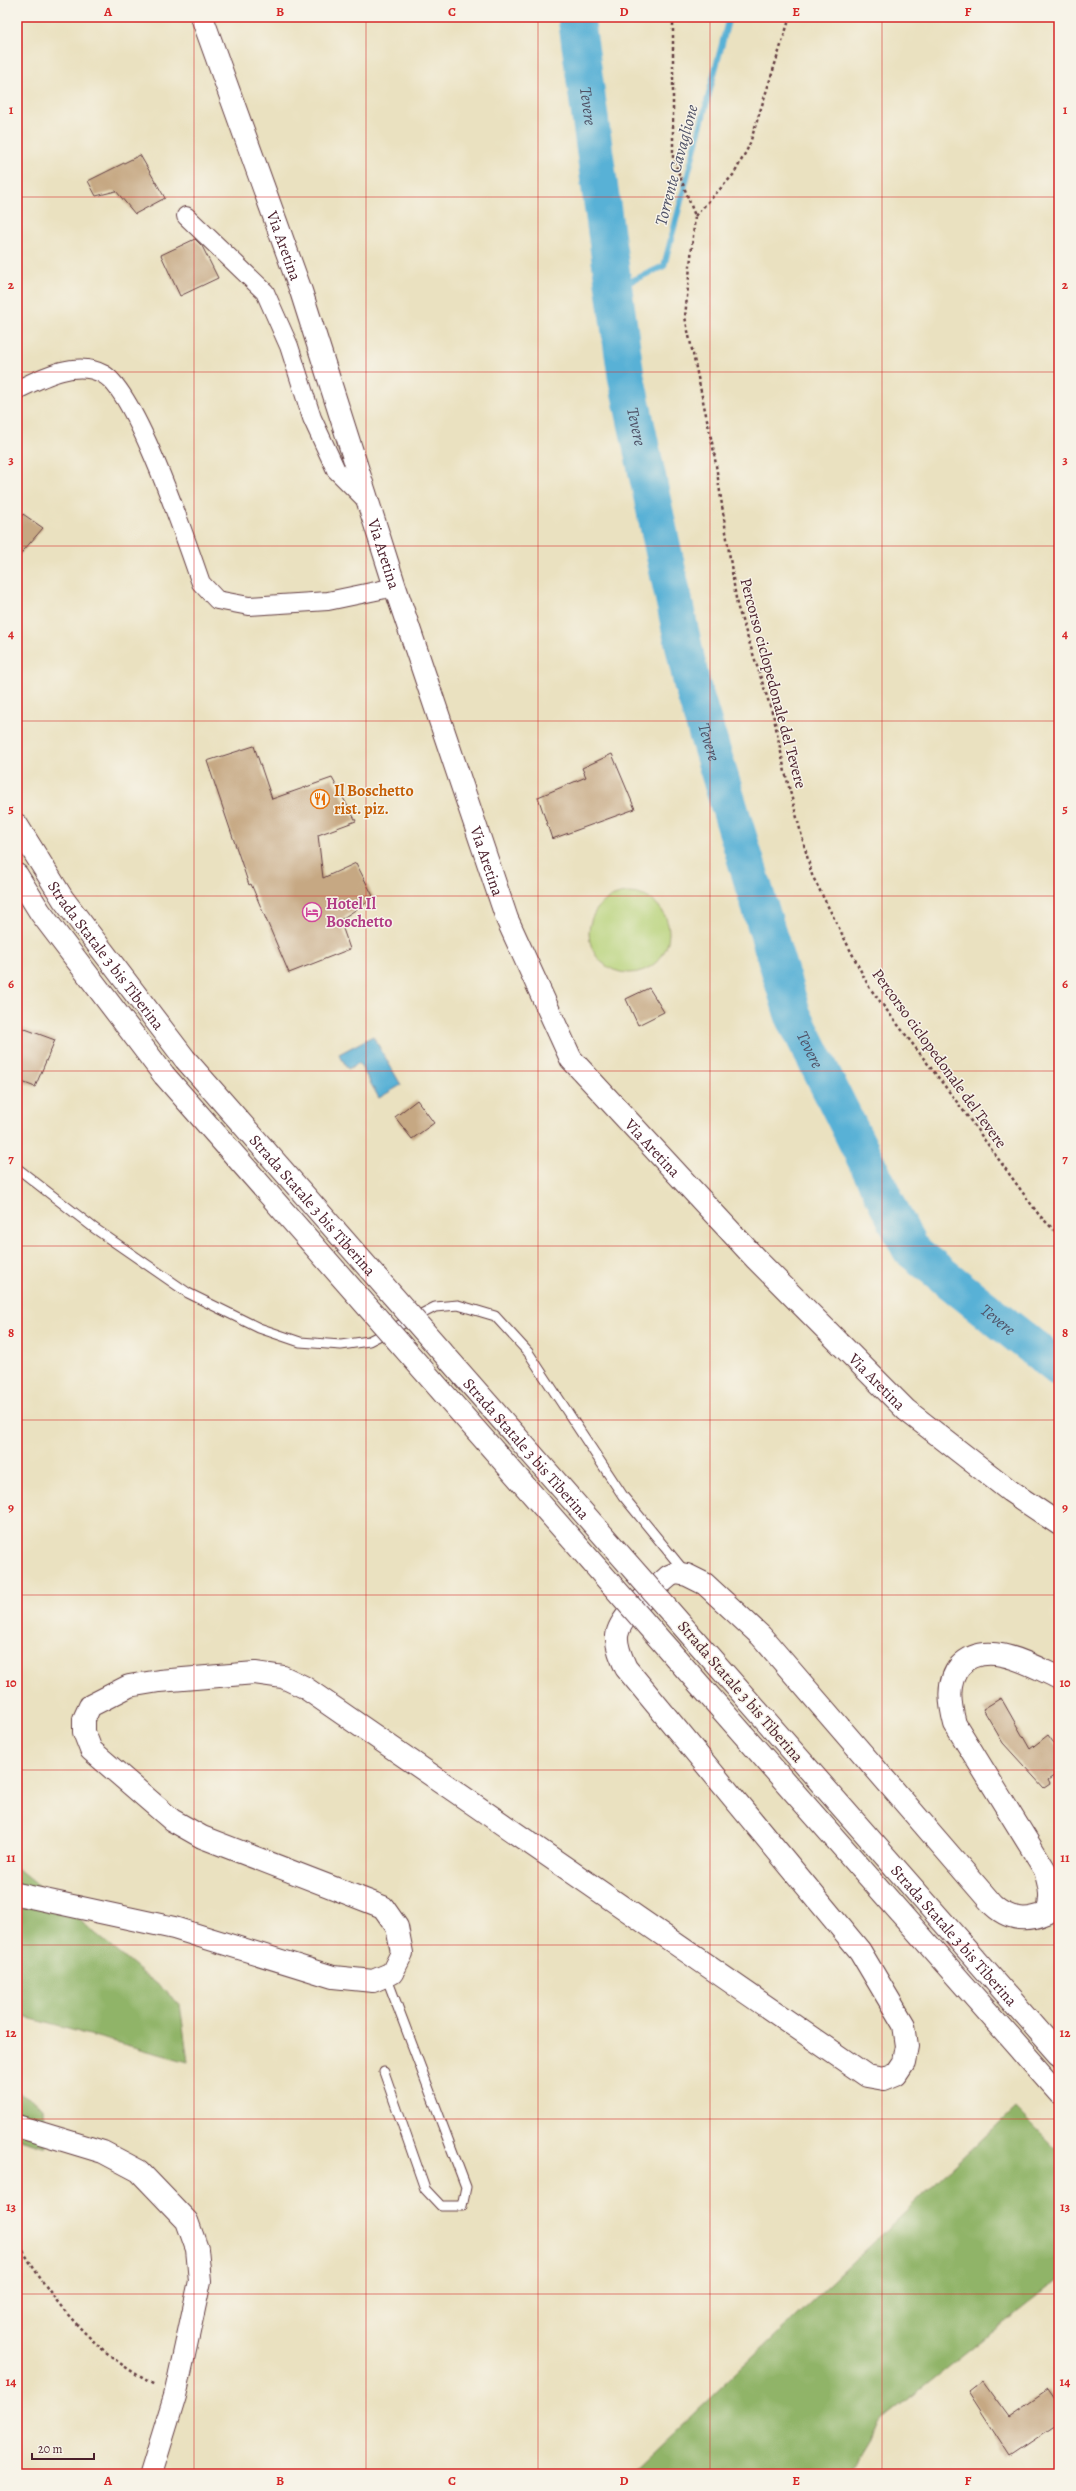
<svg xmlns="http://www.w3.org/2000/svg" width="1076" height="2491" font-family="Alegreya,serif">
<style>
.green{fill:#b6d278;stroke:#807852}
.forest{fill:#90b468;stroke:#6d6a4a}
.water{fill:#58b1d6;stroke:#516880}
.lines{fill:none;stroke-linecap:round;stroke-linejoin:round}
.stream{stroke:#58b1d6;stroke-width:6}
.river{stroke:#58b1d6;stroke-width:37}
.building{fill:#c6a883}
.lane-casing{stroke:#623c41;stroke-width:11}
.street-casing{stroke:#623c41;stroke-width:20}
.secondary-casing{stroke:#623c41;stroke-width:24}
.highway-casing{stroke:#623c41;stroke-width:24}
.path{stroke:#623c41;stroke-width:2.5;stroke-dasharray:3 3;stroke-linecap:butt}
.lane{stroke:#fff;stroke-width:9}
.street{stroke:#fff;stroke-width:18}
.secondary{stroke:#fff;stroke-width:22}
.highway{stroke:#fff;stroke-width:22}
.highway-bridge-casing{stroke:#623c41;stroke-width:24;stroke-linecap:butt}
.highway-bridge{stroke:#fff;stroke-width:22}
.grid{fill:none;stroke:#d62828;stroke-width:1;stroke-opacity:0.55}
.labels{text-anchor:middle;stroke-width:3;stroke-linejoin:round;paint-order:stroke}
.street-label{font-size:16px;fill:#4a1f2b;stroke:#f7f3e8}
.food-label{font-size:16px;font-weight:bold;fill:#c56008;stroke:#f7f3e8;text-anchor:start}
.hotel-label{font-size:16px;font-weight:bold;fill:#b23c85;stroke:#f7f3e8;text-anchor:start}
.water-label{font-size:17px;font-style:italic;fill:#4f5267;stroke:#f7f3e8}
.neatline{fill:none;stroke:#d62828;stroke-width:1.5}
.grid-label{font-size:13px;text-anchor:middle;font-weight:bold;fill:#d62828}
</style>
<rect width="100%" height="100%" fill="#f7f3e8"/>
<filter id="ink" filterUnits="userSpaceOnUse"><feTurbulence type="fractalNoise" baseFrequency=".025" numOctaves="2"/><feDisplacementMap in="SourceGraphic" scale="8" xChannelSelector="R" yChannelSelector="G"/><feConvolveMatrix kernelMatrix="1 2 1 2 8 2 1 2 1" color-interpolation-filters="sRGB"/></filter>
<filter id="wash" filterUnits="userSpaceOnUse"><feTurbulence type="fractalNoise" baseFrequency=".012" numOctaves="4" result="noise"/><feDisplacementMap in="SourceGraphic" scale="16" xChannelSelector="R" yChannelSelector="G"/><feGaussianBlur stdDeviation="0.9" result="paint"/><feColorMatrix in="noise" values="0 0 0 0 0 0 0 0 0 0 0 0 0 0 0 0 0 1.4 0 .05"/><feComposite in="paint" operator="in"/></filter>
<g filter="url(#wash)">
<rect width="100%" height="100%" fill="#eae1c0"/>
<path class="green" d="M589 933a40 40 0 1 1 80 0a40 40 0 1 1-80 0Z"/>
<path class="forest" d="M17 1868 180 2004 188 2062 17 2015Z
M17 2091 44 2107 46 2147 17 2138Z
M1015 2108 1059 2152V2279L881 2421 849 2474H630Z"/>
<path class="water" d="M373 1036 401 1085 379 1098 359 1063 348 1069 339 1054Z"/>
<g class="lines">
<path class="stream" d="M614 289 664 266 729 17"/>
<path class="river" id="s1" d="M576 17 626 376 692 685 793 1015 910 1249 1059 1368"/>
</g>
<g id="blocks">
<path class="building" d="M140 155 165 198 135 214 116 191 96 196 88 181Z
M195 239 202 246 218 278 180 296 161 255Z
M23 514 43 528 17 558V524Z
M254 746 272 799 332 778 356 821 318 835 323 878 356 863 374 898 340 920 350 949 289 973 251 884 249 885 207 761Z
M612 754 635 809 552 839 538 797 586 777 582 768Z
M649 988 664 1012 638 1025 626 999Z
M17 1026 55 1040 35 1087 17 1080Z
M417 1100 434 1123 412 1139 395 1117Z
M1001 1698 1030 1749 1048 1735 1059 1750V1772L1048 1780 1050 1784 1044 1788 1003 1743 983 1709Z
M982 2380 1009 2417 1048 2390 1059 2406V2423L1010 2456 968 2391Z"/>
</g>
</g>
<g filter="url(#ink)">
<use href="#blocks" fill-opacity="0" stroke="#623c41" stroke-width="1"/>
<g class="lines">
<g class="lane-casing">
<path id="lane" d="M17 1168 94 1228 188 1293 259 1328 300 1342 341 1345 369 1341 435 1307 458 1305 495 1316 528 1352 623 1496 685 1572
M384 2072 425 2189 441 2206H462L466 2187 386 1976"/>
</g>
<g class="street-casing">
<path id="street" d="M186 216 265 292 289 346 312 418 336 470 368 502
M17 390C41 378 76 359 103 374 136 391 187 543 201 583L217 600 249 606 328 601 395 587"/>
</g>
<g class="secondary-casing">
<g id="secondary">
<path id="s2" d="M202 17 301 291 395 587 507 919 571 1059 756 1259 906 1410 1010 1491 1059 1524"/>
<path d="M17 1894 174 1928 333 1977 373 1981 392 1973 402 1953 397 1927 383 1907 202 1837 172 1820 91 1750 84 1732V1719L90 1706 129 1686 159 1681 255 1673 283 1677 304 1687 867 2076 884 2079 896 2074 904 2062 907 2046 904 2025 860 1951 626 1668C622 1659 616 1647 617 1636 619 1616 654 1590 669 1576L676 1573 687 1575 705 1584 761 1636 993 1905C1009 1920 1026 1922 1047 1913 1053 1897 1049 1885 1045 1870L955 1724C950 1705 946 1682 960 1666 986 1638 1031 1665 1059 1678"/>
<path d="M17 2126 103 2152 139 2171 187 2221 197 2249 200 2281 175 2396 151 2474"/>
</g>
</g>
<g class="highway-casing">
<g id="highway">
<path id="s3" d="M17 825 63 899 185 1059"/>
<path d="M17 875 40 912 164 1075"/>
<path id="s4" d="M695 1640 1059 2054"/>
<path d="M676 1658 1059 2093"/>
</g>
</g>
<path class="path" d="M673 17V158L695 216 685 317 714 452 737 605 774 718 785 772 812 875 869 987 957 1102 1039 1215 1059 1235
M695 216 734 174 749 146 790 17
M17 2240C50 2300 94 2353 155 2385"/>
<use href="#lane" class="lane"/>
<use href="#street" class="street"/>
<use href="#secondary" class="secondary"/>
<use href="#highway" class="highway"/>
<g class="highway-bridge-casing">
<g id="highway-bridge">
<path id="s5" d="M185 1059 695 1640"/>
<path d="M164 1075 676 1658"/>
</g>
</g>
<use href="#highway-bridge" class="highway-bridge"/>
</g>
</g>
<path class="grid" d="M194 17V2474M366 17V2474M538 17V2474M710 17V2474M882 17V2474M17 197H1059M17 372H1059M17 546H1059M17 721H1059M17 896H1059M17 1071H1059M17 1246H1059M17 1420H1059M17 1595H1059M17 1770H1059M17 1945H1059M17 2119H1059M17 2294H1059"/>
<defs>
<g id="restaurant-ring" transform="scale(1)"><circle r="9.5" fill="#f7f3e8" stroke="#e8710a" stroke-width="1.5"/><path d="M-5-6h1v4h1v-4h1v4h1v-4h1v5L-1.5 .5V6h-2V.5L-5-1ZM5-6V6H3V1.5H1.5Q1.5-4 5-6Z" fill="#e8710a"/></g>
<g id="hotel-ring" transform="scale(1)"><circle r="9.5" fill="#f7f3e8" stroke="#d1479c" stroke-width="1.5"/><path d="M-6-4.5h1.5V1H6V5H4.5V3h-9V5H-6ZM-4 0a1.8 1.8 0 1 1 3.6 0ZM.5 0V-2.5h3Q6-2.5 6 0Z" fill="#d1479c"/></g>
</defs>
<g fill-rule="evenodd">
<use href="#restaurant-ring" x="320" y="799"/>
<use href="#hotel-ring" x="312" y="912"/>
</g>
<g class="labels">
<g class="street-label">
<text dy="6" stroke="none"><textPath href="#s2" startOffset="243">Via Aretina</textPath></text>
<text dy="6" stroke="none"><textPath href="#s2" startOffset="567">Via Aretina</textPath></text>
<text transform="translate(774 683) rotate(75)" y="6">Percorso ciclopedonale del Tevere</text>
<text dy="6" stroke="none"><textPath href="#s2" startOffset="891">Via Aretina</textPath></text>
<text dy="6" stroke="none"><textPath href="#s3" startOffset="158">Strada Statale 3 bis Tiberina</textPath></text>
<text transform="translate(940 1058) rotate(54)" y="6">Percorso ciclopedonale del Tevere</text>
<text dy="6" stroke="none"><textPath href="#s2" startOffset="1227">Via Aretina</textPath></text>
<text dy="6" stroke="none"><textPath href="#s5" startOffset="194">Strada Statale 3 bis Tiberina</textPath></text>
<text dy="6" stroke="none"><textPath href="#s2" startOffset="1551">Via Aretina</textPath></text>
<text dy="6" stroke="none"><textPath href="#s5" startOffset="518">Strada Statale 3 bis Tiberina</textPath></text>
<text transform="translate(741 1691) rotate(49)" y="6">Strada Statale 3 bis Tiberina</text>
<text dy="6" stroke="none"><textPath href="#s4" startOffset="393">Strada Statale 3 bis Tiberina</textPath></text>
</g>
<g class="food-label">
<text x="334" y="796">Il Boschetto<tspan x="334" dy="18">rist. piz.</tspan></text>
</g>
<g class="hotel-label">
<text x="326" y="909">Hotel Il<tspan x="326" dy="18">Boschetto</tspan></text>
</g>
<g class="water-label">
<text dy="6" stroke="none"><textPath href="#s1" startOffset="90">Tevere</textPath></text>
<text transform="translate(676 165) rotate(-75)" y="6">Torrente Cavaglione</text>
<text dy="6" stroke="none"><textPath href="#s1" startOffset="414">Tevere</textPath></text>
<text dy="6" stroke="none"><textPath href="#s1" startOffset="738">Tevere</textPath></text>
<text dy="6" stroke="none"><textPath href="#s1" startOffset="1062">Tevere</textPath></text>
<text dy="6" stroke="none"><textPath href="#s1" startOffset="1398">Tevere</textPath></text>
</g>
</g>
<rect width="1076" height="2491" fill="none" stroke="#f7f3e8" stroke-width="44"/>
<path d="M32 2453v6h62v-6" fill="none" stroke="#4a1f2b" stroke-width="2"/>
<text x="38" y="2453" font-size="12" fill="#4a1f2b" stroke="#f7f3e8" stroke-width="3" paint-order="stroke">20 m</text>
<rect x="22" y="22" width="1032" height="2447" class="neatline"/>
<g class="grid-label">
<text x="108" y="16">A</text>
<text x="280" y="16">B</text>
<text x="452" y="16">C</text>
<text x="624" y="16">D</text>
<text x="796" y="16">E</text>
<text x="968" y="16">F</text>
<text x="11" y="114">1</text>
<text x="1065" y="114">1</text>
<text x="11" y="289">2</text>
<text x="1065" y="289">2</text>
<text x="11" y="464">3</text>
<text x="1065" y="464">3</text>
<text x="11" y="638">4</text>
<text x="1065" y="638">4</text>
<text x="11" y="813">5</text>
<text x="1065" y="813">5</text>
<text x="11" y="988">6</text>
<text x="1065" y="988">6</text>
<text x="11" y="1163">7</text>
<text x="1065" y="1163">7</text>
<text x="11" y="1337">8</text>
<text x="1065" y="1337">8</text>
<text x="11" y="1512">9</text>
<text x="1065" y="1512">9</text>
<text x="11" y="1687">10</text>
<text x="1065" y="1687">10</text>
<text x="11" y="1862">11</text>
<text x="1065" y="1862">11</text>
<text x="11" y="2037">12</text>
<text x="1065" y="2037">12</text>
<text x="11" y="2211">13</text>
<text x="1065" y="2211">13</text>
<text x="11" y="2386">14</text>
<text x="1065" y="2386">14</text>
<text x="108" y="2485">A</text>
<text x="280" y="2485">B</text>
<text x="452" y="2485">C</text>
<text x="624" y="2485">D</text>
<text x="796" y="2485">E</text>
<text x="968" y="2485">F</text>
</g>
</svg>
